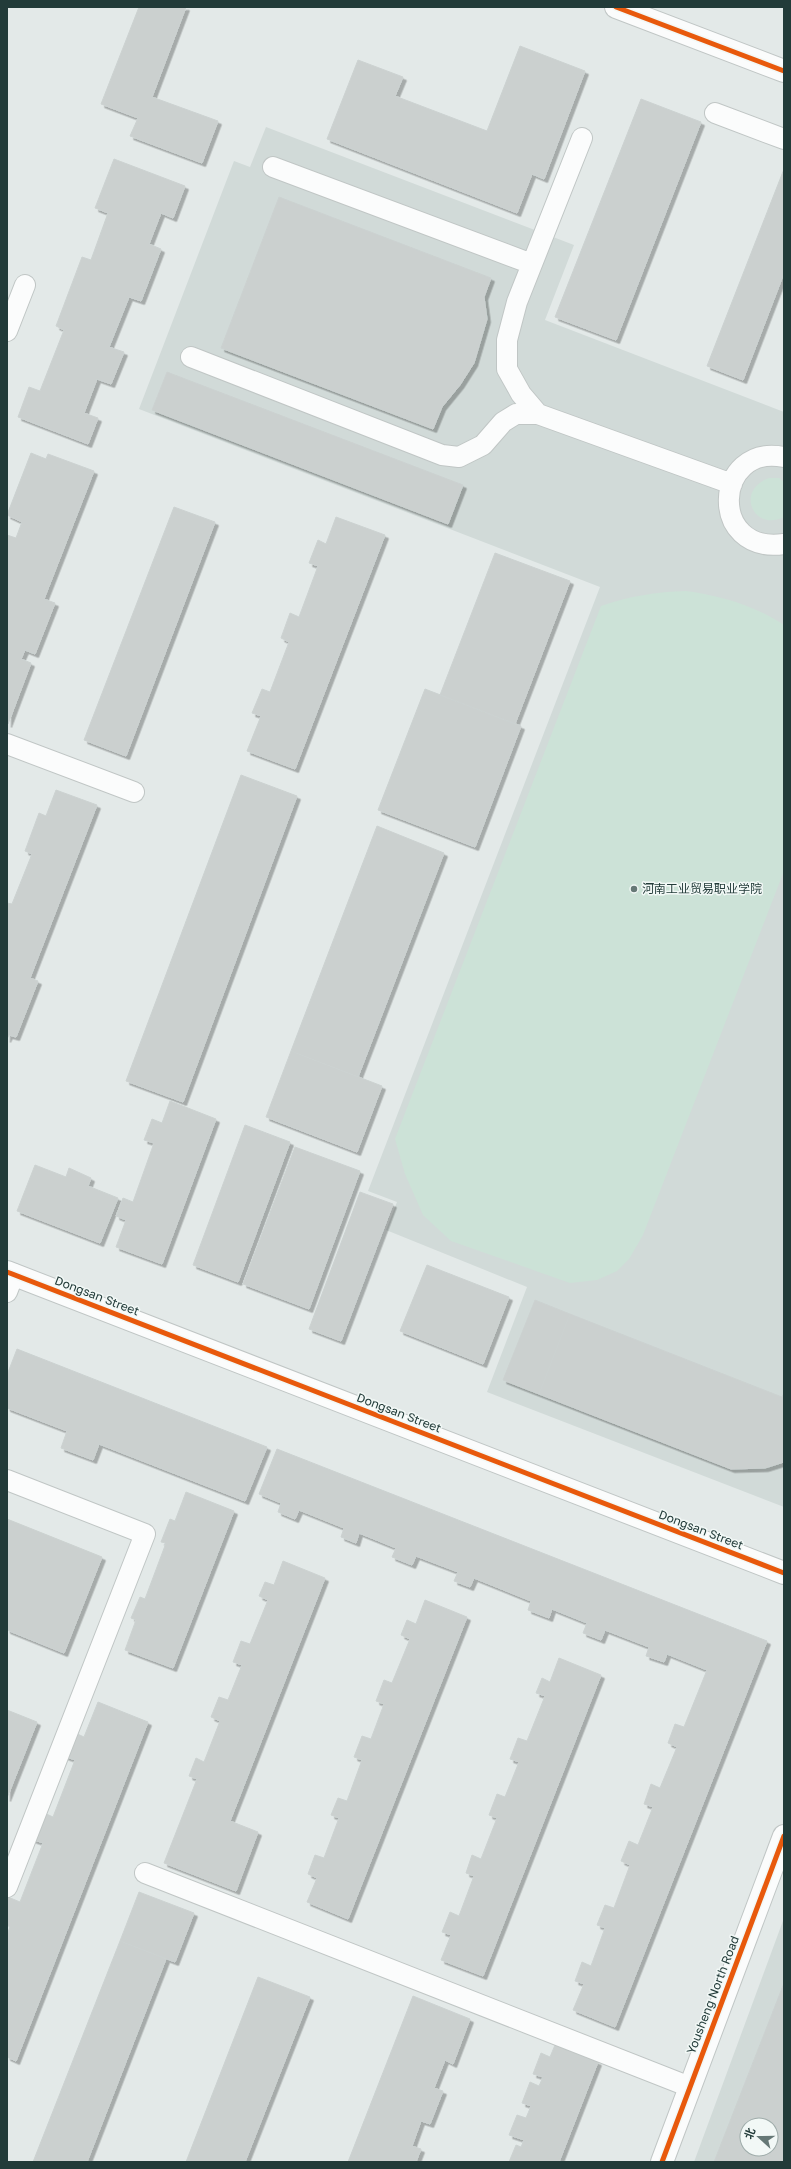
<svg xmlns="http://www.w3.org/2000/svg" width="791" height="2169" font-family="'Golos Text','Noto Sans SC',sans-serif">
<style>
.built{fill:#d1dad8;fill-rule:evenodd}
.green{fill:#cce2d7}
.building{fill:#cbd0cf;stroke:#ccd2d1;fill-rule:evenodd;filter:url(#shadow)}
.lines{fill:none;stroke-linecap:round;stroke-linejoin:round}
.service-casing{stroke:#c0c6c5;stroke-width:22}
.minor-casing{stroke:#c0c6c5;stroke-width:24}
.tertiary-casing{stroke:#c0c6c5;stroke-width:24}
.service{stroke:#fbfcfc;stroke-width:20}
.minor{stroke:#fbfcfc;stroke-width:22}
.tertiary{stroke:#fbfcfc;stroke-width:22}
.cycleway-casing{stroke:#f2f8f6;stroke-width:8}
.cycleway{stroke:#e8590c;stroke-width:5}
.poi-dot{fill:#667876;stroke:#f2f8f6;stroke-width:1.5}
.labels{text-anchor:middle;stroke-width:3;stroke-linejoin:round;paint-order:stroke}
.poi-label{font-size:12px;fill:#223b39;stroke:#f2f8f6;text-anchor:start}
.street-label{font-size:12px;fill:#223b39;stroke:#f2f8f6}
</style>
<defs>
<filter id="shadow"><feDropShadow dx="3.5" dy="3.5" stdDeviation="0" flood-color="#0004"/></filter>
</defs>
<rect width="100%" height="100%" fill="#e3e9e8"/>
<path class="built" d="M266 127 574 245 545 320 784 412V1507L487 1392 527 1287 386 1230 397 1202 368 1191 600 587 139 409 234 161 250 167Z
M784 1918V2162H694ZM747 2125H771V2149H747Z"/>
<path class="green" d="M769 478H779L784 482V517C753 532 735 490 769 478Z
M686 591C722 596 753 605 784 625V871L643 1235 629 1259 617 1271 597 1280 570 1283 451 1241 423 1215 405 1174 395 1139 601 606C630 596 656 592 686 591Z"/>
<path class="building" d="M139 7H186L152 97 218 121 202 163 130 136 138 118 101 104Z
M520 46 585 71 544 179 532 174 517 213 327 139 358 60 403 77 395 96 487 131Z
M641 99 701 122 616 340 555 317Z
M114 159 185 186 173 218 161 213 149 244 161 249 141 301 129 297 109 347 124 352 111 384 97 379 84 413 98 418 88 444 18 417 29 387 40 391 64 330 56 326 82 257 91 260 108 213 95 208Z
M784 169V273L743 380 707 366Z
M279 197 491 278 484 297 487 319 474 363 460 385 442 407 433 429 221 348Z
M167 372 463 485 448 524 152 410Z
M31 453 46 459 48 454 94 471 44 599 55 603 35 654 25 650 21 659 31 663 8 724 7 535 16 538 22 522 7 515Z
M174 507 215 522 126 756 84 740Z
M336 517 385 535 295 769 247 751 261 716 252 713 262 689 270 692 289 642 281 638 290 613 299 617 318 566 309 563 318 540 326 544Z
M495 553 570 581 515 724 440 695Z
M425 689 521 726 475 847 378 810Z
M241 775 297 796 183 1102 126 1081Z
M56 790 97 805 30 978 38 981 16 1037 9 1035 7 1039V903L12 904 32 854 25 851 39 813 46 816Z
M377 826 444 853 358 1077 291 1051Z
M291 1051 382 1086 357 1152 266 1117Z
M170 1101 216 1119 162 1264 116 1247 126 1220 116 1216 123 1198 133 1202 154 1143 144 1140 152 1119 162 1123Z
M245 1125 290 1142 238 1282 193 1265Z
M295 1147 360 1171 309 1309 243 1284Z
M35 1165 66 1177 69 1168 91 1178 88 1186 118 1198 100 1243 17 1211Z
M360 1192 393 1204 341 1341 309 1329Z
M427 1265 509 1297 483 1364 400 1331Z
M535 1300 570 1314 539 1394 503 1380Z
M570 1314 782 1397 784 1393V1462L765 1468 731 1469 539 1394Z
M17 1349 267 1447 245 1501 99 1444 93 1460 61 1448 67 1431 7 1408V1375Z
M277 1449 767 1641 615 2027 573 2010 584 1984 575 1981 582 1962 591 1966 605 1928 597 1925 605 1905 614 1908 630 1865 621 1861 629 1841 638 1845 653 1807 644 1804 651 1784 660 1788 677 1747 668 1743 675 1724 684 1727 707 1670 667 1654 664 1662 646 1656 649 1647 605 1630 601 1640 583 1633 587 1623 552 1609 549 1618 528 1610 531 1601 474 1578 470 1587 454 1581 458 1572 416 1556 412 1565 392 1557 396 1548 359 1533 356 1543 341 1537 344 1528 299 1510 295 1519 278 1512 281 1503 259 1494Z
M186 1492 234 1511 173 1668 125 1650 136 1620 131 1618 140 1597 145 1599 166 1543 161 1542 170 1519 175 1521Z
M7 1519 102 1557 64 1653 7 1630Z
M283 1561 325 1578 230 1821 258 1832 236 1891 164 1863 197 1779 189 1776 196 1758 204 1762 220 1721 211 1717 219 1697 228 1700 242 1665 233 1662 241 1641 250 1644 268 1600 259 1596 265 1582 274 1585Z
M425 1600 467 1617 348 1919 307 1902 317 1878 308 1874 315 1855 324 1858 339 1818 331 1815 338 1798 347 1801 362 1760 354 1757 362 1736 371 1739 384 1704 376 1701 384 1680 392 1683 410 1639 401 1635 407 1620 416 1624Z
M559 1658 601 1675 483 1976 441 1960 451 1935 442 1932 450 1912 459 1916 474 1876 466 1873 472 1855 481 1859 497 1818 489 1815 497 1794 505 1797 519 1762 510 1759 518 1738 527 1741 545 1696 536 1693 542 1678 550 1682Z
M98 1702 148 1722 16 2061 7 2057V1935L10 1927 7 1925V1901L8 1897 20 1902 43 1843 31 1839 42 1812 53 1817 75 1760 64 1756 73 1732 84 1737Z
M7 1710 37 1722 7 1798Z
M139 1892 194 1913 175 1962 120 1941Z
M120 1941 166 1959 87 2162H33Z
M258 1977 310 1997 245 2162H186Z
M784 1983V2162H714ZM747 2125H771V2149H747Z
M413 1996 470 2019 453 2064 445 2060 434 2088 443 2091 430 2124 421 2121 412 2146 421 2149 416 2162H348Z
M555 2045 598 2062 559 2162H509L516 2145 521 2147 524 2140 509 2135 517 2115 526 2118 531 2106 522 2103 530 2082 539 2086 543 2077 533 2074 541 2053 550 2057Z"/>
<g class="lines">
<g class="service-casing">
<path id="service" d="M715 113 784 139
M273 167 532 264
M7 331 25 285
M191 357 442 455 459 457 483 445 503 422 516 414H538L732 484
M538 414 521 394 507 369V340L517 302 582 138
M784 457C713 443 708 555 784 544
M7 744 134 792
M7 1292 14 1274
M7 1480 145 1534 7 1887
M145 1873 690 2087"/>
</g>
<g class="minor-casing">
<path id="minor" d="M616 7 784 71
M662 2162 784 1836"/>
</g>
<g class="tertiary-casing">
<path id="tertiary" d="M7 1272 784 1573"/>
</g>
<use href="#service" class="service"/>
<use href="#minor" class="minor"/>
<use href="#tertiary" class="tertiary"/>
<g class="cycleway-casing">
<path id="cycleway" d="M616 7 784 71
M7 1272 784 1573
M662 2162 784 1836"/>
</g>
<use href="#cycleway" class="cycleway"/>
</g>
<circle class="poi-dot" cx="634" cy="889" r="4"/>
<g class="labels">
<g class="poi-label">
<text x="642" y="893">河南工业贸易职业学院</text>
</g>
<g class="street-label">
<text transform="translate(97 1296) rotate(21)" y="4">Dongsan Street</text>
<text transform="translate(399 1413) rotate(21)" y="4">Dongsan Street</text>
<text transform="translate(701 1530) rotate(21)" y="4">Dongsan Street</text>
<text transform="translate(713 1995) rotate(-69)" y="4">Yousheng North Road</text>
</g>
</g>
<rect width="791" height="2169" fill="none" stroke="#223b39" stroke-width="16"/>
<g transform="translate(759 2137) rotate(291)"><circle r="19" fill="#f2f8f6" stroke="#9facaa"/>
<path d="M0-3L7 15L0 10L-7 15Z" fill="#667876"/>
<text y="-6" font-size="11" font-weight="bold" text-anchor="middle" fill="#223b39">北</text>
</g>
</svg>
